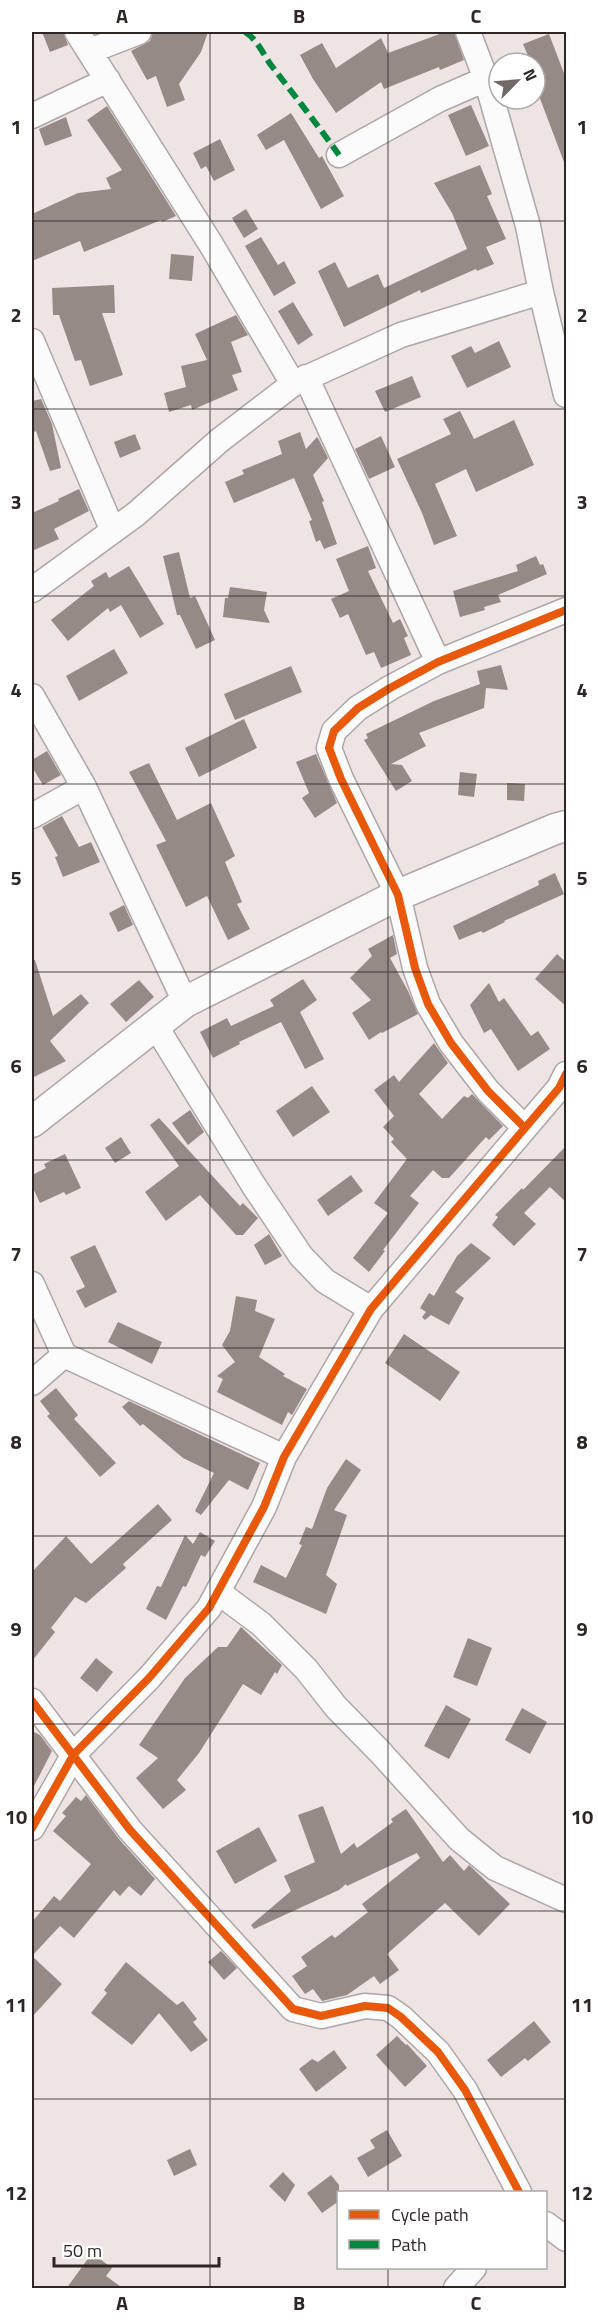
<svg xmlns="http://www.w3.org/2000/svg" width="598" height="2320" font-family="'Titillium Web',sans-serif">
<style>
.building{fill:#968a86}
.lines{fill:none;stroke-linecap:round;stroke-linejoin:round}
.minor-casing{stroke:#aea6a6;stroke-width:27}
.tertiary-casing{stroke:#aea6a6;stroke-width:33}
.minor{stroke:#fcfbfb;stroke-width:24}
.tertiary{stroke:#fcfbfb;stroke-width:30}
.quiet{stroke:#00873e;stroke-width:6;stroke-dasharray:12 6;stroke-linecap:butt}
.cycleway-casing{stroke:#fff;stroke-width:11}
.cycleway{stroke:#e8590c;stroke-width:8}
.grid{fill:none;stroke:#2d2625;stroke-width:1.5;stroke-opacity:0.55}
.neatline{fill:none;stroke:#2d2625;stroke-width:2}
.grid-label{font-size:20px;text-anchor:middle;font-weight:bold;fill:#2d2625}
</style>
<rect width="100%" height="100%" fill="#eee4e4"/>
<path class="building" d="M42 32H63L68 45 50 52Z
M153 32H208L201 52 179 84 185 100 167 107 156 76 147 80 131 51 150 41Z
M445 32H454L464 60 440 70 439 67 384 89 381 82 336 113 313 79 300 55 322 43 336 68 381 38 388 53Z
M549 34 567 81V162H564L536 88 541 86 535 73V63H531L523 44Z
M471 105 489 146 466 156 448 115Z
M107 106 176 216 162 222 161 220 84 252 80 241 32 261V214L78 193 111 189 106 178 122 170 87 120Z
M291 113 319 158 322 156 344 196 321 209 284 140 266 150 257 135Z
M66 117 72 136 45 146 39 129Z
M220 139 235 170 214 181 206 166 201 169 193 153Z
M480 165 492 194 487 196 506 239 486 247 494 264 477 271 476 269 421 293 420 290 344 327 318 271 335 262 348 288 378 274 384 288 467 249 452 213 434 183Z
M246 209 258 229 244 238 232 218Z
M261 237 278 265 284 261 296 283 274 296 245 246Z
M171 254 194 256 192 281 169 279Z
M114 285 115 313H102L123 375 90 386 81 360 75 361 59 315H53L52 288Z
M293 302 313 335 298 345 278 311Z
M236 315 248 335 231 342 242 372 232 375 238 390 192 410 191 405 169 412 164 393 186 387 181 366 207 360 195 334Z
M499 341 511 367 467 388 451 356 471 346 475 353Z
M412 376 421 397 385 412 375 391Z
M41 399 52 424 61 468 50 471 36 431 32 433V401Z
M460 411 474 439 514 420 534 465 476 492 466 469 435 484 457 536 434 545 422 513 397 459 451 434 443 419Z
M300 432 306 449 317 437 318 438 328 458 313 475 324 501 322 502 337 544 324 549 320 540 316 542 309 521 312 520 294 478 234 503 225 482 244 474 242 470 282 454 278 441Z
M135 434 141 449 120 458 114 442Z
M381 436 395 467 369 479 355 449Z
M79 489 89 511 54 529 59 539 32 551V513L59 501 58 499Z
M368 546 376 568 368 571 393 623 400 619 408 636 404 638 411 655 381 668 374 652 366 655 348 614 340 618 331 599 349 591 336 559Z
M179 552 190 598 195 596 215 640 196 649 180 615H177L163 556Z
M536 556 540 565 543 564 547 574 498 595 501 602 484 607 485 610 460 617 453 591 518 571 516 565Z
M129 566 164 624 140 638 121 605 110 612 108 608 68 641 51 620 94 586 91 581 106 572 109 578Z
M230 587 267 592 264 610 270 623 223 617 225 598H228Z
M114 649 128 673 79 701 66 676Z
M501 665 508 690 486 688 484 708 419 733 426 746 391 764 402 765 412 781 396 791 364 740 368 738 366 734 434 701 480 684 477 671Z
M291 666 302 692 235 720 224 694Z
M244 719 257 748 199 777 185 748Z
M47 751 61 775 43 785 32 767V760Z
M316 754 337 803 315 818 302 798 309 793 296 762Z
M149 763 177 820 211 803 235 856 225 862 242 902 237 904 250 929 228 940 207 896 186 907 156 845 166 841 129 772Z
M460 772 477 774 474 797 458 795Z
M507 783 525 784 524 801 507 800Z
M62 816 79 847 91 842 100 862 63 877 55 857 58 856 42 827Z
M555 873 564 894 504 921 505 922 483 933 481 931 459 940 453 926 539 885 538 881Z
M124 905 133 925 118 932 109 913Z
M393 935 397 954 390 958 408 991 418 1014 382 1033 381 1032 369 1040 352 1013 371 1000 350 978 372 956 368 949Z
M557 954 567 963V1007L535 979Z
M32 960H35L53 1016 81 994 89 1003 50 1041 66 1061 32 1078Z
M303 979 317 1000 300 1012 324 1059 305 1069 281 1022 239 1042 240 1044 213 1058 200 1032 227 1018 231 1026 274 1006 270 1000Z
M139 980 154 997 126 1022 110 1004Z
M489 983 499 1002 504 998 531 1036 538 1031 550 1049 518 1071 491 1029 484 1033 470 1005Z
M434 1043 448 1063 419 1094 442 1119 464 1096 468 1098 472 1094 503 1126 489 1140 486 1137 449 1178H442L433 1170 410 1196 419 1203 383 1250 385 1251 369 1272 353 1258 388 1213 374 1203 407 1159 391 1142 394 1139 383 1127 394 1116 374 1090 394 1075 399 1082Z
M312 1086 330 1112 293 1137 276 1111Z
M190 1110 204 1132 188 1145 172 1123Z
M159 1118 240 1206 243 1203 258 1218 243 1235H236L200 1195 166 1221 145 1192 179 1166 150 1125Z
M121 1137 131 1153 115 1163 105 1148Z
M567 1145V1203L550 1187 524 1213 536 1224 514 1246 492 1225 498 1217 495 1215 522 1188 523 1190Z
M65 1154 81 1188 66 1195 64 1192 40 1203 32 1186V1175L46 1168 44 1164Z
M351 1175 363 1191 328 1216 317 1200Z
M269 1234 282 1256 265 1265 254 1245Z
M471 1243 491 1258 455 1292 464 1298 449 1325 431 1315 425 1320 422 1317 426 1312 420 1308 429 1293 434 1296 457 1256Z
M95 1245 117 1292 85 1308 76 1291 85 1287 70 1257Z
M236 1296 257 1300 255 1311 275 1319 259 1357 285 1374 283 1376 307 1389 292 1415 288 1412 282 1425 217 1392 223 1379 217 1376 235 1362 222 1345 230 1331Z
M118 1322 162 1342 152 1364 108 1342Z
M404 1334 460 1372 440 1401 385 1363Z
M56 1388 78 1415 74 1419 116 1463 100 1477 47 1416 50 1414 40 1401Z
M129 1401 260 1463 248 1490 229 1480 201 1515 195 1511 214 1473 183 1458 143 1424 140 1426 122 1407Z
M346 1459 361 1470 334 1510 347 1515 326 1575 337 1584 326 1614 253 1582 261 1565 286 1578 302 1545 299 1544 306 1527 312 1529 327 1488Z
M158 1504 172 1520 123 1564 126 1568 86 1603 75 1597 51 1628 55 1632 32 1661V1572L66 1536 91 1564Z
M200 1532 215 1541 205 1557 201 1555 186 1587 183 1586 166 1620 146 1609 157 1586 161 1587 185 1535 193 1544Z
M241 1627 282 1665 277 1674 275 1672 261 1695 243 1684 199 1753 177 1780 186 1790 163 1809 136 1778 158 1758 139 1745 185 1678 218 1647H227Z
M468 1638 492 1648 477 1686 453 1677Z
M96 1658 113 1672 97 1692 80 1678Z
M446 1705 471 1719 449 1759 424 1746Z
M522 1708 547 1722 530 1754 505 1740Z
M32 1731 40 1735 52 1751 32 1790Z
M86 1795 119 1839 155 1879 141 1896 129 1886 120 1896 114 1890 74 1938 60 1926 32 1956 62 1984 32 2017V1922L54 1896 60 1901 91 1864 53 1831 66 1816 62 1813 76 1797 81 1801Z
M323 1806 341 1854 354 1843 357 1848 393 1822 391 1819 406 1809 443 1862 450 1855 464 1871 469 1865 510 1904 479 1936 445 1903 387 1954 399 1970 380 1984 374 1976 347 1995 322 2001 313 1989 305 1994 292 1976 307 1966 301 1957 332 1935 335 1938 368 1912 362 1904 420 1858 417 1853 347 1886 346 1884 339 1890 254 1929 251 1925 291 1891 284 1876 315 1862 298 1815Z
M259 1827 277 1861 235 1884 216 1851Z
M221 1951 237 1968 224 1980 208 1962Z
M126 1962 177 2005 183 2001 197 2019 193 2022 208 2040 191 2052 159 2013 132 2045 91 2013 107 1993 104 1990Z
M534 2021 551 2042 528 2061 525 2058 501 2077 487 2060Z
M397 2036 406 2045 407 2044 427 2066 405 2087 376 2055Z
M334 2050 347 2068 316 2092 299 2069 312 2059 318 2062Z
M387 2130 402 2156 368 2177 357 2158 375 2148 370 2140Z
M190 2149 197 2165 174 2176 167 2160Z
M283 2172 295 2185 285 2202 269 2186Z
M331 2175 339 2185V2201L322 2213 307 2193Z
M92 2253 112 2268 106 2276 124 2289H66Z"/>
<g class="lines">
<g class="minor-casing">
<path id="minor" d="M77 32 212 246 293 384
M468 32 486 79 528 226 541 292 566 395
M90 51 139 32
M32 116 108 80
M339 155 440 99 486 79
M32 341 112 529
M306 377 438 662
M32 590 136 514 220 440 293 384 401 335 541 292
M32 696 84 787 185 1002
M32 816 84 787
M155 1025 254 1186 301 1256 325 1281 371 1309
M525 1128 488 1091 451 1043 428 1004 415 968 398 895 341 779 329 748 334 731 358 708 390 688 438 662 566 610
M32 1284 64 1355 284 1457
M32 1383 64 1355
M218 1592 261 1624 306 1669 336 1707 381 1753 459 1839 495 1868 566 1900
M32 1701 130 1830 293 2009 321 2016 365 2006 388 2008 401 2017 438 2052 465 2090 519 2192
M32 1828 74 1754 149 1678 209 1608 264 1507 284 1457 371 1309 559 1088 566 1074
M546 2224 566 2239
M456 2288 474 2268"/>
</g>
<g class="tertiary-casing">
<path id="tertiary" d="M32 1122 185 1002 398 895 555 829 566 826"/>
</g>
<use href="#minor" class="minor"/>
<use href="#tertiary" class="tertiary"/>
<path class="quiet" d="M245 32C257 39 263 54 271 65 294 95 317 124 339 155"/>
<g class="cycleway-casing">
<path id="cycleway" d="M525 1128 488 1091 451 1043 428 1004 415 968 398 895 341 779 329 748 334 731 358 708 390 688 438 662 566 610
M32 1701 130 1830 293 2009 321 2016 365 2006 388 2008 401 2017 438 2052 465 2090 519 2192
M32 1828 74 1754 149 1678 209 1608 264 1507 284 1457 371 1309 559 1088 566 1074"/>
</g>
<use href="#cycleway" class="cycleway"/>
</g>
<path class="grid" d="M210 32V2288M388 32V2192M32 221H566M32 409H566M32 596H566M32 784H566M32 972H566M32 1160H566M32 1348H566M32 1536H566M32 1724H566M32 1911H566M32 2099H566M388 2268V2288"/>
<rect width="598" height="2320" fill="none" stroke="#ffffff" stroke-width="66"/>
<rect x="337" y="2191" width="210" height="78" fill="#ffffff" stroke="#aba8a8" stroke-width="1.5"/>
<rect x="349" y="2210" width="30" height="9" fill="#e8590c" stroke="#aba8a8" stroke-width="1.5"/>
<text x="391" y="2221" font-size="18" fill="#2d2625">Cycle path</text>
<rect x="349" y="2240" width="30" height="9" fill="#00873e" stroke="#aba8a8" stroke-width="1.5"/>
<text x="391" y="2251" font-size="18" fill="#2d2625">Path</text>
<g transform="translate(517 81) rotate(65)"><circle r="28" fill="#ffffff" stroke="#aba8a8" stroke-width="1.5"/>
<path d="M0-4.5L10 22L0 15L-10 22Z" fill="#716868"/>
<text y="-9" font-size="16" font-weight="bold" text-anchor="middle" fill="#2d2625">N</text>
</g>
<path d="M54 2257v9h165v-9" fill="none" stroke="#2d2625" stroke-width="3"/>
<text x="63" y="2257" font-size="18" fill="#2d2625" stroke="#ffffff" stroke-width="4.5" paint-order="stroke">50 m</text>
<rect x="33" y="33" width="532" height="2254" class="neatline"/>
<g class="grid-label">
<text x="122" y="23">A</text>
<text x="299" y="23">B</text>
<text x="476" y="23">C</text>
<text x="16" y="134">1</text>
<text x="582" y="134">1</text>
<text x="16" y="322">2</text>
<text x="582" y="322">2</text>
<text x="16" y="509">3</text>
<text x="582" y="509">3</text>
<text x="16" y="697">4</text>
<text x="582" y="697">4</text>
<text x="16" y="885">5</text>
<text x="582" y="885">5</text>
<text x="16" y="1073">6</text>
<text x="582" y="1073">6</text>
<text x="16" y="1261">7</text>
<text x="582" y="1261">7</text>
<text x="16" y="1449">8</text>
<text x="582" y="1449">8</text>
<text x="16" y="1636">9</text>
<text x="582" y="1636">9</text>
<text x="16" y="1824">10</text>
<text x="582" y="1824">10</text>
<text x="16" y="2012">11</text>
<text x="582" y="2012">11</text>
<text x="16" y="2200">12</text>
<text x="582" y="2200">12</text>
<text x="122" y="2310">A</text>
<text x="299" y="2310">B</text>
<text x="476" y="2310">C</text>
</g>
</svg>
